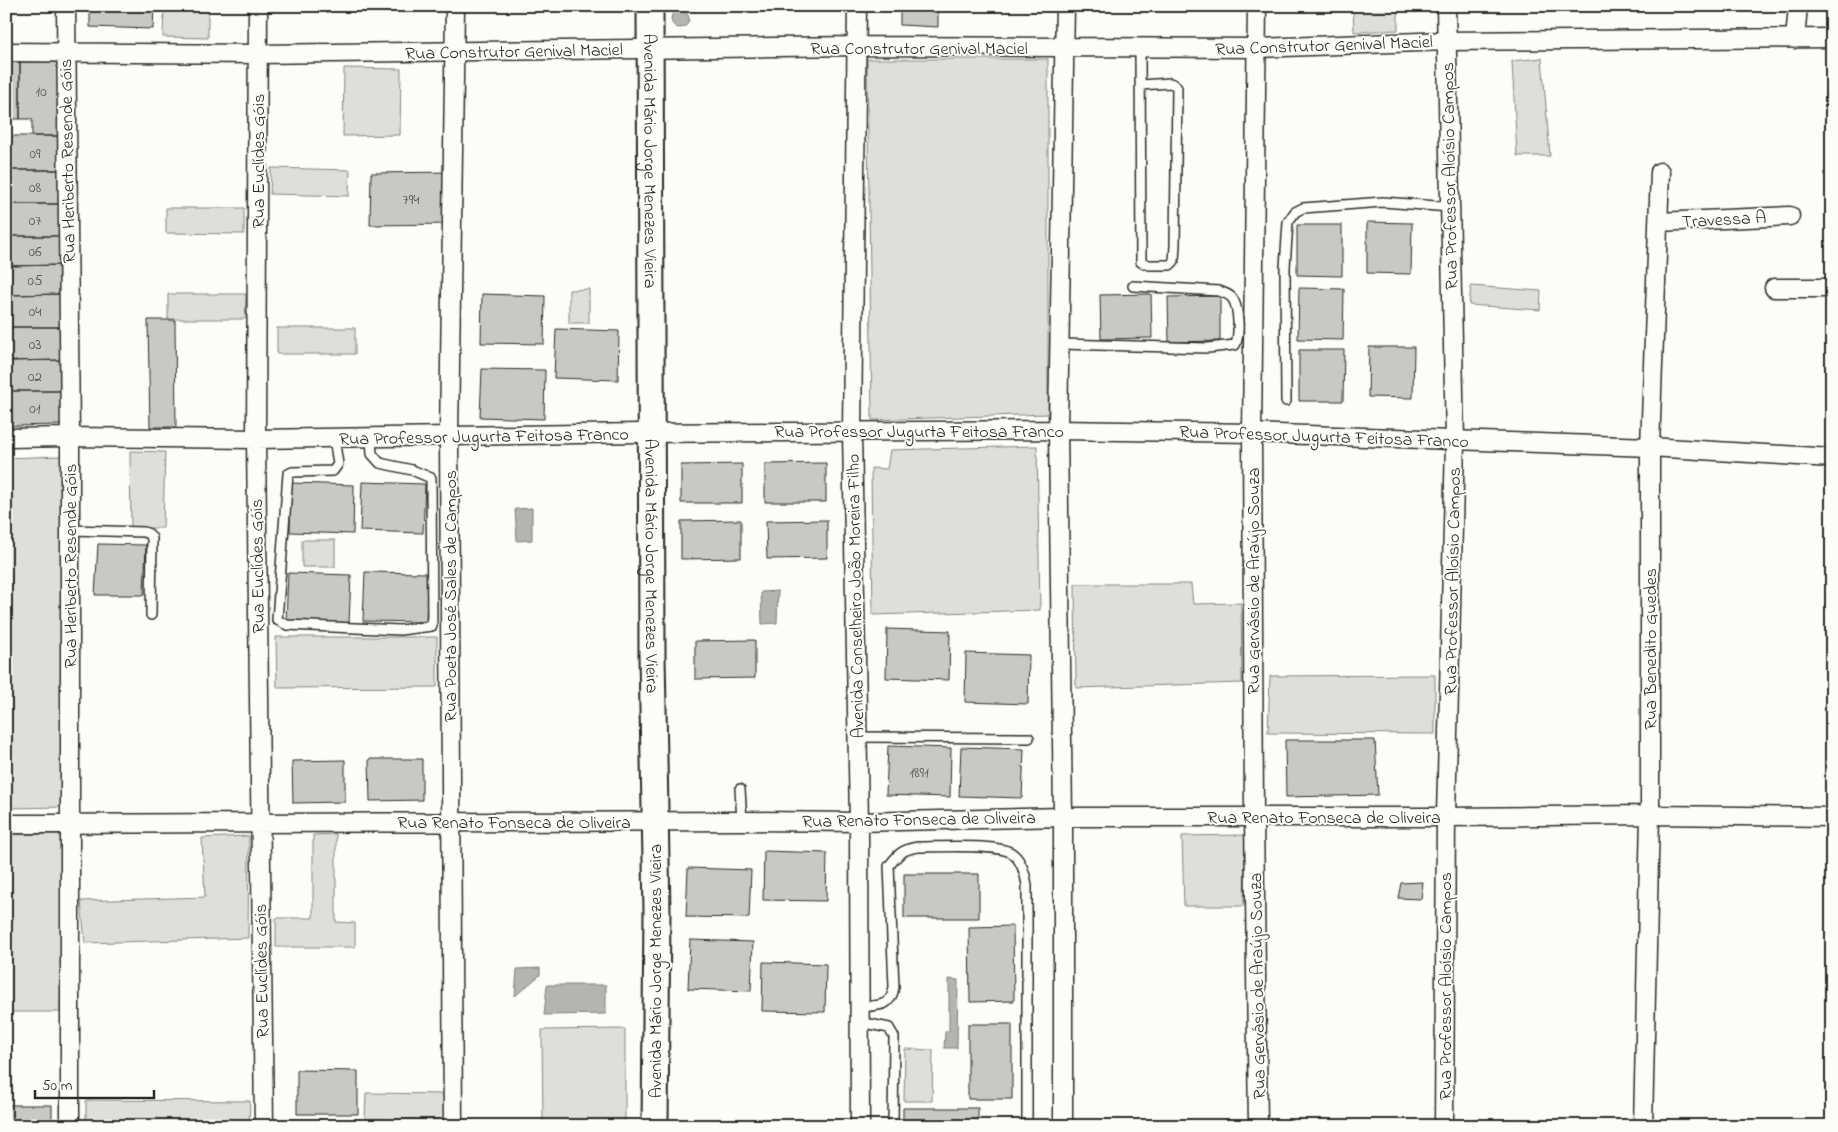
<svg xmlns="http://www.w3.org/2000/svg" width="1838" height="1132" font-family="'Indie Flower',sans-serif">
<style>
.green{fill:#dfdeda;stroke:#858482}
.water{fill:#b5b4b1;stroke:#7e7d7b}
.building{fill:#c9c8c4;stroke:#2b2b2b}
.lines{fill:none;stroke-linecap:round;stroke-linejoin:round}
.lane-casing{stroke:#2b2b2b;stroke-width:12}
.street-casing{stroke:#2b2b2b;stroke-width:21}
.secondary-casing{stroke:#2b2b2b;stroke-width:29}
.lane{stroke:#fdfcf7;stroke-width:9}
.street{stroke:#fdfcf7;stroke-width:18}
.secondary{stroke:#fdfcf7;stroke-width:25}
.labels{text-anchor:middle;stroke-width:4;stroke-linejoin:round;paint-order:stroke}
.number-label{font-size:15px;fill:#525251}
.street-label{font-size:18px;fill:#2b2b2b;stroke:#fdfcf7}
</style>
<rect width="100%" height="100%" fill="#fdfcf7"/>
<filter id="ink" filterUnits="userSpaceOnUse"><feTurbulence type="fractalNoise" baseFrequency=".02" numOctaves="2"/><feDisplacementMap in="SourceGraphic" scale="10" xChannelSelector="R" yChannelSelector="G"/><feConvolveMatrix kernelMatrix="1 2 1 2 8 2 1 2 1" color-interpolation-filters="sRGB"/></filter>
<g filter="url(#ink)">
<path class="green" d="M164 6H208V38L163 37Z
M1353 6H1398V30L1354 32Z
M1542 58 1550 156H1517L1512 61Z
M867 59H1048V414L872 420Z
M344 68 401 69 400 135 343 136Z
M271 168 350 170 349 196 270 194Z
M166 208H244V234L166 233Z
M1471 286 1541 291 1540 310 1469 305Z
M589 289V323H569V290Z
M168 294H246L245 319H168Z
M277 328H355V354H277Z
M1037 446 1040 610 873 615 871 468 887 469 890 450Z
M130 451 165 452 163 528H131Z
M61 456 68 807 6 808V458Z
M302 540H335V567H302Z
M1075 584H1191L1193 604 1241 603 1242 683 1076 688Z
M276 637H437V687L277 688Z
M1435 675V734L1268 733 1270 676Z
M62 834 60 1012H6V835Z
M336 834V922L355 923V947H276V918H313V835Z
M1245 835 1244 906H1184L1182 836Z
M249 836 248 938 85 943 81 901 205 897 202 838Z
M625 1029V1126H543L542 1030Z
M905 1049 933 1050 932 1101H904Z
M366 1093 444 1094V1120L365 1119Z
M86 1100 250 1101 249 1126H86Z
M274 1120H359V1126H274Z"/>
<path class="water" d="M671 19a9 9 0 1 1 18 0a9 9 0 1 1-18 0Z
M532 508V540L517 541 515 509Z
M778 591 777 623 762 624 761 592Z
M540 968V975L515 996 517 969Z
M949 979 958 980 957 1048H944L945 1032 949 1031Z
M547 985H606V1014L544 1015Z"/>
<path class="building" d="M90 6H154L153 29 90 27Z
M900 6H938V27L900 25Z
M6 62H20V119H6Z
M20 62H63V136H32V119H20Z
M6 136H63V170H6Z
M6 170H63L64 204H6Z
M452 172 451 224 370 225 371 173Z
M6 204H64V236H6Z
M1367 222 1412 223 1411 274 1367 273Z
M1297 225H1342V276L1297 275Z
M6 236H64V265L6 266Z
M64 265V294L6 295V266Z
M1299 288 1344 289 1343 340 1298 339Z
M64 294V327H6V295Z
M482 294 545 296 544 344 481 343Z
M1151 294 1152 338 1101 339 1100 295Z
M1220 296V341L1169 342 1168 297Z
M148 320H175L176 427H150Z
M6 327H64V360L6 361Z
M556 329 619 331 618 380 554 378Z
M1369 347H1414L1413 398 1368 397Z
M1299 350H1344L1343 401H1299Z
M64 360V391H6V361Z
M482 369 545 370 544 419 480 417Z
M6 391H64V425L6 426Z
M826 463V502H765V464Z
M742 464V503H681V465Z
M362 482 425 484 423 533 360 531Z
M291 483 354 485 353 534 290 532Z
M741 520V558L681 559V521Z
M827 520V558L767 559 766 521Z
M98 544 146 545 144 595H95Z
M365 572 428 573 426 622 363 621Z
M288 573 351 575 349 624 286 622Z
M887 629 950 631 949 680 886 678Z
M755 640V678L695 679V641Z
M966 653 1029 655 1028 704 965 702Z
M1285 740H1375L1378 795 1286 797Z
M888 746 951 748 950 797 886 795Z
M961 747 1024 749 1022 798 959 796Z
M369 759H422V800L370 801Z
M345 760V802L293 803 292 761Z
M764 851 827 853 826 901 763 900Z
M688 868 751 870 749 918 686 917Z
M904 874H979V918H904Z
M1423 882 1421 899 1398 898 1401 883Z
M1013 926 1014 1001 970 1002 969 927Z
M690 940 753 942 751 991 688 989Z
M763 962 826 964 825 1012 762 1011Z
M968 1024H1012V1099H968Z
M297 1070 358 1071V1114H297Z
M6 1105H52V1126H6Z
M903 1108H978V1126H903Z"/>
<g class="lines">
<g class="lane-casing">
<path id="lane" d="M1140 49 1141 262 1149 265H1170L1174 261 1175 245 1177 88 1175 85 1170 83 1141 85
M1060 344 1208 348 1235 345C1240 336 1239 306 1232 298 1229 294 1224 293 1219 291L1133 286
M1286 401 1285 267 1288 222 1295 212 1303 208 1383 202 1450 207
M334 438 338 464 333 471 292 472 288 474 277 620 287 625 400 630 432 626 431 478 412 470 380 463 372 454 371 438
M70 530 144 532 149 534 152 538 151 615
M857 737 1029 738
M740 789 742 821
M860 1007C878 1005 891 1008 894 987L889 866C898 854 903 849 918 847 939 847 993 844 1010 852 1021 858 1025 873 1027 885V1126
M860 1022 889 1028 894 1037 893 1126"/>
</g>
<g class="street-casing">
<path id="street" d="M66 6 70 437V1126
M258 6 256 439 264 1126
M857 6 852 431 859 822 860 1126
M1257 6 1252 433 1254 817 1258 1126
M1795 39 1798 6
M6 52 259 54 858 46 1258 48 1447 41 1832 38
M1658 222 1790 216
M1774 288H1832
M6 438 70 437 256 439 639 433 1058 430 1252 433 1650 447 1832 458
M6 824 742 821 859 822 1063 817H1446L1650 815 1832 817
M453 1126 449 437 455 6
M1063 1126V817L1058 430 1065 6
M1444 1126 1446 817 1455 441 1446 6
M1643 1126 1650 815V447L1660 172"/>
</g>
<g class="secondary-casing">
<g id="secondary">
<path id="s1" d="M650 6 652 657 657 911 655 1126"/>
</g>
</g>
<use href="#lane" class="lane"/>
<use href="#street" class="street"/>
<use href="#secondary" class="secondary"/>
</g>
</g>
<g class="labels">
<g class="number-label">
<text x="41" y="96">10</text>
<text x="35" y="158">09</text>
<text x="35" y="192">08</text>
<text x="411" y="204">794</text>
<text x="35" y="225">07</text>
<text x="35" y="256">06</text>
<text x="35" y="285">05</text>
<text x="35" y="316">04</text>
<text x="35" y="349">03</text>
<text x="35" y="381">02</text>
<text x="35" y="413">01</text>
<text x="919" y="777">1891</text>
</g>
<g class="street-label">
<text transform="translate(1324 45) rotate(-2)" y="6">Rua Construtor Genival Maciel</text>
<text x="919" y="54">Rua Construtor Genival Maciel</text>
<text transform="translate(514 51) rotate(-1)" y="6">Rua Construtor Genival Maciel</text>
<text transform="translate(67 161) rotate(-91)" y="6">Rua Heriberto Resende Góis</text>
<text transform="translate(258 161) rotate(-90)" y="6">Rua Euclídes Góis</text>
<text dy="6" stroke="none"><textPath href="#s1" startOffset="155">Avenida Mário Jorge Menezes Vieira</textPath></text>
<text transform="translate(1449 176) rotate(-91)" y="6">Rua Professor Aloísio Campos</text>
<text transform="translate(1724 219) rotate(-3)" y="6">Travessa A</text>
<text x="919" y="437">Rua Professor Jugurta Feitosa Franco</text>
<text transform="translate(484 436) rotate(-1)" y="6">Rua Professor Jugurta Feitosa Franco</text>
<text transform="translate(1324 436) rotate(2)" y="6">Rua Professor Jugurta Feitosa Franco</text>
<text transform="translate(70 566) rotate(-90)" y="6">Rua Heriberto Resende Góis</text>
<text transform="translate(257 566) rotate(-91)" y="6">Rua Euclídes Góis</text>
<text dy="6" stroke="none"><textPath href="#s1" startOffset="560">Avenida Mário Jorge Menezes Vieira</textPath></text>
<text transform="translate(1253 581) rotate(-90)" y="6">Rua Gervásio de Araújo Souza</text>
<text transform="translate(1452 581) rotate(-89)" y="6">Rua Professor Aloísio Campos</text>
<text transform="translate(450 596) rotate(-90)" y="6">Rua Poeta José Sales de Campos</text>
<text transform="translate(855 596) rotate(-91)" y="6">Avenida Conselheiro João Moreira Filho</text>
<text transform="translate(1650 649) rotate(-90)" y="6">Rua Benedito Guedes</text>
<text x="1324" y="823">Rua Renato Fonseca de Oliveira</text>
<text transform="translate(919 819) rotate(-1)" y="6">Rua Renato Fonseca de Oliveira</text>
<text x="514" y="828">Rua Renato Fonseca de Oliveira</text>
<text transform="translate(261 971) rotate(-91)" y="6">Rua Euclídes Góis</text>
<text transform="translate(655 971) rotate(-90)" y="6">Avenida Mário Jorge Menezes Vieira</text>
<text transform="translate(1257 986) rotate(-91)" y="6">Rua Gervásio de Araújo Souza</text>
<text transform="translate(1445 986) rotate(-90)" y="6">Rua Professor Aloísio Campos</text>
</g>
</g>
<rect width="1838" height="1132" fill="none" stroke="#fdfcf7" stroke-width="25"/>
<rect x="12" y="12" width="1813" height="1107" fill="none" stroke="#2b2b2b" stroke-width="2" filter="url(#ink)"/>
<path d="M35 1090v8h119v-8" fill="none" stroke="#2b2b2b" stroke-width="2.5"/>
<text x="42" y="1090" font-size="15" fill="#2b2b2b" stroke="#fdfcf7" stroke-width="4" paint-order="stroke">50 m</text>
</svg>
